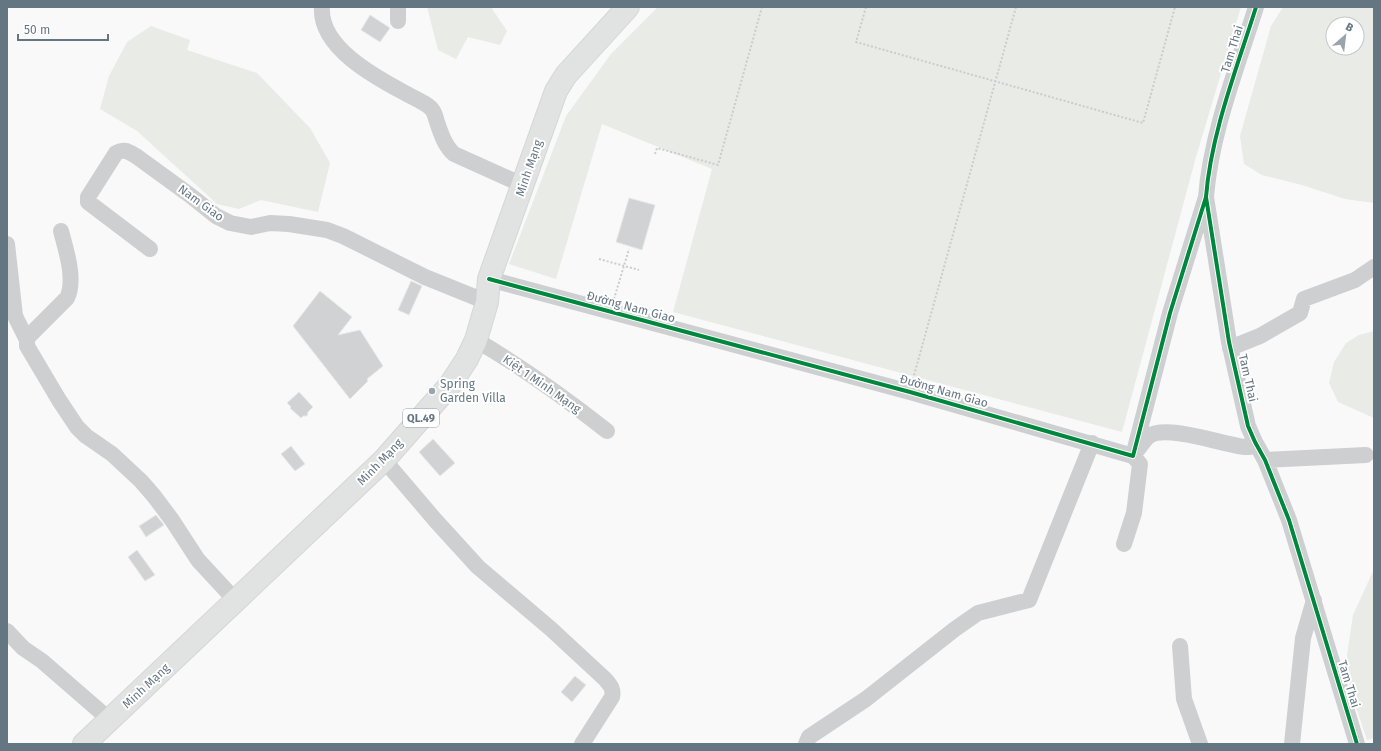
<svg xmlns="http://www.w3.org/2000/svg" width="1381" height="751" font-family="'Fira Sans',sans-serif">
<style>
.green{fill:#e8ebe6;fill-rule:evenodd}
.building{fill:#d0d2d3;stroke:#e8e8e8}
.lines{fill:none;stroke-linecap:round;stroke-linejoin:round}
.highway-casing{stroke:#d5d6d6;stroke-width:24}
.path{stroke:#cbcccd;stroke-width:2;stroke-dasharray:2 2;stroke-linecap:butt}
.minor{stroke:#cecfd0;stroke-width:16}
.highway{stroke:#e1e2e2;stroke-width:22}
.cycleway-casing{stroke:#fff;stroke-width:6}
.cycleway{stroke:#00873e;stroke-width:4}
.poi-dot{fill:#99a4ac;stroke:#fff;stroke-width:1.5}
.labels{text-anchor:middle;stroke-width:4;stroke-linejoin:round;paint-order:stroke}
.shield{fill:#fff;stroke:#939fa8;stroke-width:1}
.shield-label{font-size:11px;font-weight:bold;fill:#657683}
.street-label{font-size:12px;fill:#657683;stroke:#fff}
.poi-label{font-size:12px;fill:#657683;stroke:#fff;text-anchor:start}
</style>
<rect width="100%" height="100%" fill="#f9f9f9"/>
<path class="green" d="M427 7H491L507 31 500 45 468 37 456 59 438 50Z
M658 7H1241L1196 157 1122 432 673 312 712 169 602 124 556 279 509 264 566 116 611 54Z
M1283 7H1374V203L1345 199 1302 185 1262 175 1244 164 1240 136 1271 26ZM1333 24H1357V48H1333Z
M151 26 190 40 187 50 257 73 310 128 330 163 318 212 261 200 239 209 217 204 137 131 100 109 109 76 127 42Z
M1374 331V418L1338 402 1329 383 1334 362 1346 343 1359 335Z
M1374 569V738L1367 740 1350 689 1347 655 1353 615Z"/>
<path class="building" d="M370 15 390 28 380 42 361 30Z
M629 198 655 205 642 250 616 242Z
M411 281 422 286 409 315 398 310Z
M320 291 352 317 338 335 360 330 383 366 367 379 368 381 350 399 293 326Z
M299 392 313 407 308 412 307 416H303L301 418 290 408 291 407 287 403Z
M433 439 455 463 440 476 419 452Z
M291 446 305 464 295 471 281 454Z
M156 515 164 525 146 537 139 526Z
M137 550 155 575 145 581 128 557Z
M575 676 586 685 572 702 561 692Z"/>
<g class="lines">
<g class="highway-casing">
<path id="highway" d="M84 744 384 460 450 385 467 359 476 340 487 302 489 279 556 91 566 75 628 7"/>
</g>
<path class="path" d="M866 7 856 42 1143 123 1175 7
M655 154 657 148 718 165 762 7
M599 259 639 270
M614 299 629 249
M913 379 1016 7"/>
<path class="minor" d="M322 7C319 47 375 77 405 93 412 97 429 104 433 111 435 114 436 119 437 122 441 134 445 146 454 154L523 185
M1256 7C1237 68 1211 133 1206 197L1229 342 1248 426 1255 442 1265 460 1289 520 1357 744
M398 21V7
M61 231C66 250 76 280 67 298L30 335 27 340V346L59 400 77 427 86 436 112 454 141 481 154 496 172 520 198 560 236 601
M7 244 15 316 27 340
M150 249 88 202V197L116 153C124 148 129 152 136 156L191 196 216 216 230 223 251 227 270 223 289 224 327 230 343 236 425 277 487 302
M489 279 910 392 1133 456 1170 313 1206 197
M476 340C522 367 565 398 607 431
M1230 348 1260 336 1300 313 1304 299 1355 280 1374 267
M384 460 436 521 478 567 551 629 605 679C610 685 614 689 612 697L582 744
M1265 460 1366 455
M1124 544 1134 513 1140 464 1133 456C1137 451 1144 440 1149 436 1167 424 1224 445 1245 447H1249L1255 442
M7 631 23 648 42 661 110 720
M1180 646 1184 699 1200 744
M806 744 809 737 866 699 955 629 978 613 1029 600 1092 443
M1292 744 1303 638 1314 600"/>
<use href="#highway" class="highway"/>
<g class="cycleway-casing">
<path id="cycleway" d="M1256 7C1237 68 1211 133 1206 197L1229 342 1248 426 1255 442 1265 460 1289 520 1357 744
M489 279 910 392 1133 456 1170 313 1206 197"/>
</g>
<use href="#cycleway" class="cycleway"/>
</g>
<circle class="poi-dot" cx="432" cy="391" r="4"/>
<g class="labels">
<rect class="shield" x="403" y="409" width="36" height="18" rx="3"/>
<g class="shield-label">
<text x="421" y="422">QL.49</text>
</g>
<g class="street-label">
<text transform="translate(1232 49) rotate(-73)" y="4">Tam Thai</text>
<text transform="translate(529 168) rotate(-71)" y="4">Minh Mạng</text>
<text transform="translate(201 203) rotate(36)" y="4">Nam Giao</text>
<text transform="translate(631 307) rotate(15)" y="4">Đường Nam Giao</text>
<text transform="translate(1248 378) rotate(77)" y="4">Tam Thai</text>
<text transform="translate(542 384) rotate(35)" y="4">Kiệt 1 Minh Mạng</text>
<text transform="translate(944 391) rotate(16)" y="4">Đường Nam Giao</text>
<text transform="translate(380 462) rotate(-46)" y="4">Minh Mạng</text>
<text transform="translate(1349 684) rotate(73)" y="4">Tam Thai</text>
<text transform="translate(146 686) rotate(-43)" y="4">Minh Mạng</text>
</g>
<g class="poi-label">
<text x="440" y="388">Spring<tspan x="440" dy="14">Garden Villa</tspan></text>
</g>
</g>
<rect width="1381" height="751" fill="none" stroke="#657683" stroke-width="16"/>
<g transform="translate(1345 36) rotate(28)"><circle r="19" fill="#ffffff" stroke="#c1c8cd"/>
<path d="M0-3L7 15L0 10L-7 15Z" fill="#99a4ac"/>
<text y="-6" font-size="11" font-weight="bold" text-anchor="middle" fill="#657683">B</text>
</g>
<path d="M18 34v6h90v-6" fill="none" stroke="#657683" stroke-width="2"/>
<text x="24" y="34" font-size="12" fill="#657683" stroke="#ffffff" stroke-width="3" paint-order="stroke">50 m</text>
</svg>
